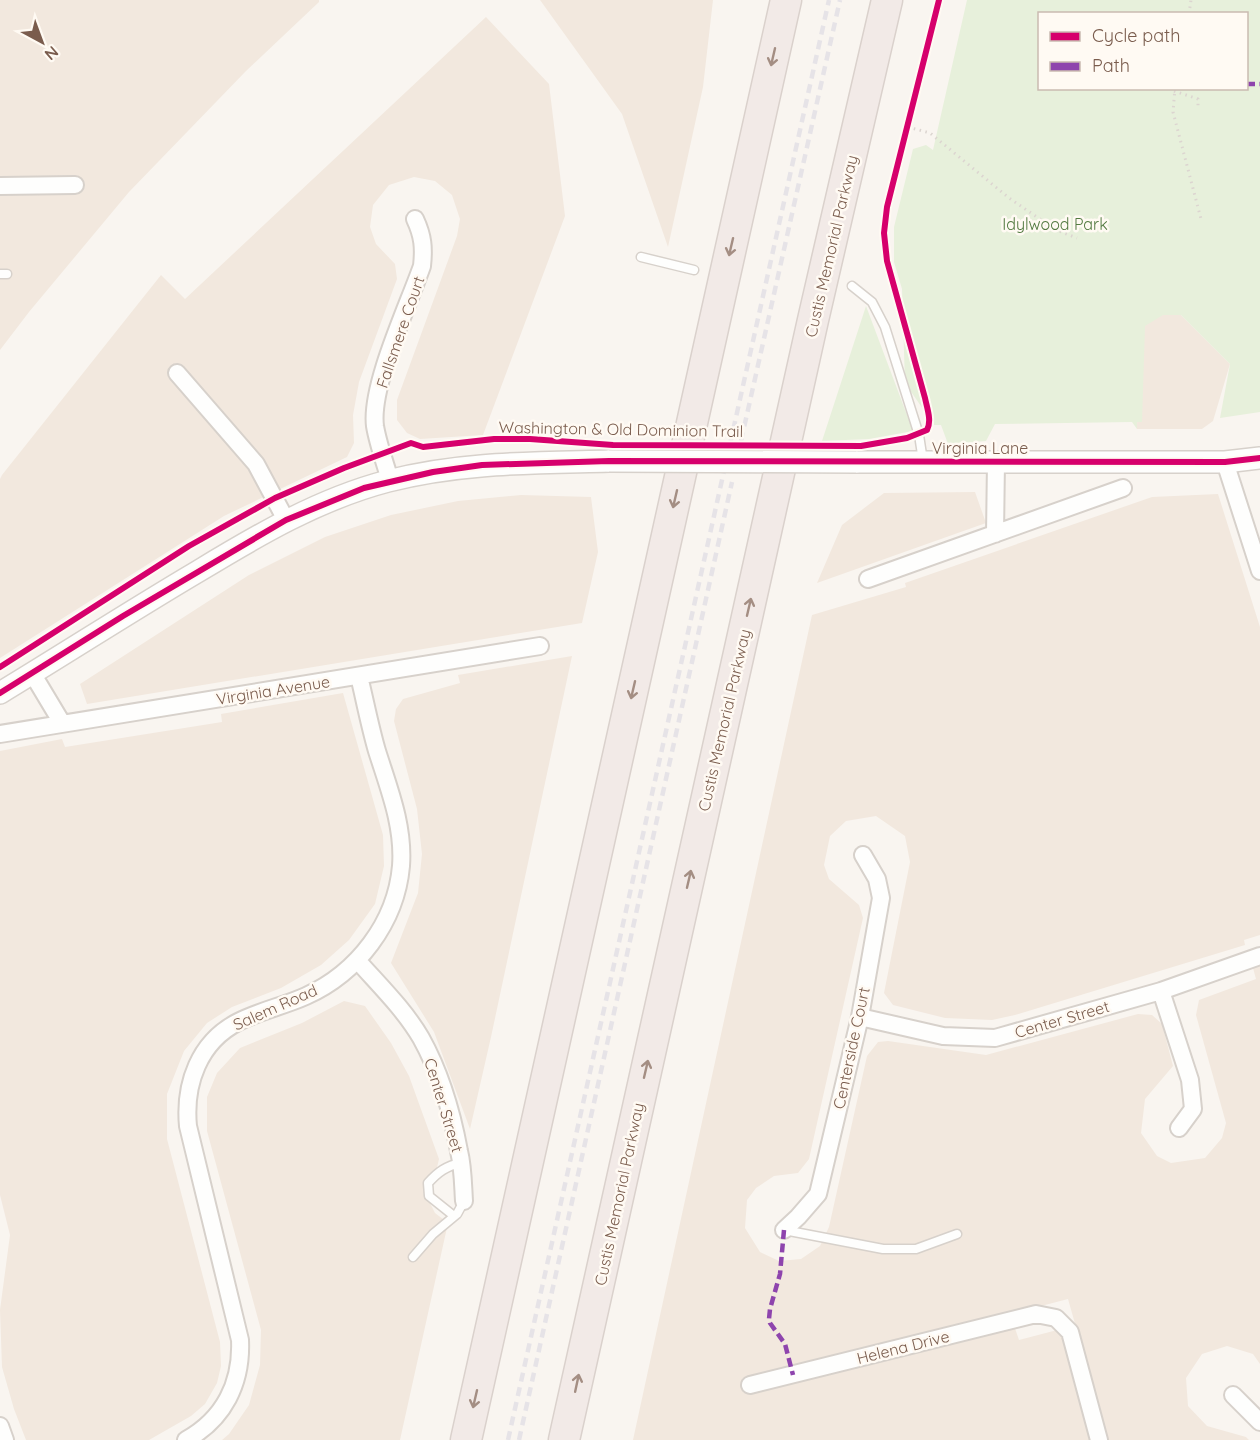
<svg xmlns="http://www.w3.org/2000/svg" width="1260" height="1440" font-family="Quicksand,sans-serif">
<style>
.residential{fill:#f2e8de}
.green{fill:#e7f0db;fill-rule:evenodd}
.lines{fill:none;stroke-linecap:round;stroke-linejoin:round}
.service-casing{stroke:#d7d1cb;stroke-width:11}
.minor-casing{stroke:#d7d1cb;stroke-width:20}
.tertiary-casing{stroke:#d7d1cb;stroke-width:24}
.motorway-casing{stroke:#dad1cc;stroke-width:33}
.path{stroke:#dcd5d0;stroke-width:3;stroke-dasharray:1.5 4.5;stroke-linecap:butt}
.service{stroke:#fefefd;stroke-width:8}
.minor{stroke:#fefefd;stroke-width:16}
.tertiary{stroke:#fefefd;stroke-width:21}
.motorway{stroke:#f2eae7;stroke-width:30}
.rail{stroke:#e6e3e7;stroke-width:4.5;stroke-dasharray:9 6;stroke-linecap:butt}
.tertiary-bridge-casing{stroke:#d7d1cb;stroke-width:24;stroke-linecap:butt}
.tertiary-bridge{stroke:#fefefd;stroke-width:21}
.quiet{stroke:#8e44ad;stroke-width:4.5;stroke-dasharray:9 4.5;stroke-linecap:butt}
.cycleway-casing{stroke:#fffaf3;stroke-width:10}
.cycleway{stroke:#d6006c;stroke-width:6}
.oneway{stroke:#a48e83}
.labels{text-anchor:middle;stroke-width:5;stroke-linejoin:round;paint-order:stroke}
.park-label{font-size:16px;fill:#537a41;stroke:#fffaf3}
.street-label{font-size:16px;fill:#7a5c4d;stroke:#fffaf3}
</style>
<rect width="100%" height="100%" fill="#f9f5f0"/>
<path class="residential" d="M0 0H319V2L246 71 129 192 29 312 0 350Z
M540 0H713L703 87 668 247 622 114Z
M486 17 549 84 565 216 483 435 420 439 407 433 397 420V400L457 236 460 219 452 195 435 181 414 177 389 185 373 205 370 227 376 244 395 264 397 279 359 382 353 415 354 443 347 457 224 516 0 658V479L2 475 161 275 185 299Z
M1138 314 1181 315 1230 364 1213 421 1202 429H1137Z
M975 492 986 523 817 583 842 525 884 493Z
M1218 494 1260 627V935L1244 940 1245 945 1015 1015 992 1020 945 1018 893 1005 884 993 910 862 905 836 876 816 846 821 830 836 824 865 829 879 859 905 863 918 809 1159 798 1173 774 1176 756 1188 747 1200 745 1228 760 1252 779 1261 801 1259 820 1246 829 1227 867 1056 878 1042 888 1041 986 1055 1138 1014 1152 1015 1162 1024 1173 1066 1145 1099 1141 1133 1157 1156 1171 1163 1205 1158 1222 1138 1226 1123 1196 1015 1199 1000 1256 979 1253 968 1260 966V1364L1253 1354 1227 1346 1202 1354 1186 1378 1188 1406 1207 1426 1246 1437 1249 1440H1108L1068 1299 1010 1314 1019 1340 1061 1329 1091 1440H633L812 615 906 587 905 583 1152 497Z
M521 495 591 497 598 552 582 623 87 704 80 684 249 575 325 537 391 515 458 501Z
M572 656 491 1037 470 1129 434 1032 391 963 418 893 422 854 417 809 394 721 396 709 403 699 460 683 458 675Z
M343 693 383 835 384 866 375 904 349 940 321 965 281 988 232 1007 207 1023 184 1051 167 1094V1139L220 1342 221 1366 217 1383 205 1404 191 1416 149 1440H26L14 1409 2 1367 0 1310 10 1235 0 1195V751L62 739 65 747 222 722 221 714Z
M344 1001 365 1006 391 1043 409 1076 439 1159 429 1201 435 1213 448 1223 400 1440H222L229 1434 249 1405 260 1365 261 1330 207 1131V1097L217 1073 240 1048 302 1023Z"/>
<path class="green" d="M967 0H1260V412L1220 418 1230 364 1181 315H1163L1145 326 1142 422H1137V429L1132 422 995 424 986 441 948 444 941 425H934L905 383 902 289 894 262V227L913 149 926 145 933 150ZM1040 14H1246V88H1040Z
M866 306 913 431 869 439 822 441Z"/>
<g class="lines">
<g class="service-casing">
<path id="service" d="M641 257 694 270
M0 274H7
M852 286 872 302 885 327 919 435 923 461
M454 1216 429 1196 428 1183C438 1172 446 1166 461 1163
M784 1230 883 1249H916L957 1234
M413 1257 433 1234 457 1214 464 1201"/>
</g>
<g class="minor-casing">
<path id="minor" d="M0 186 75 185
M177 373 256 464 286 520
M1225 462 1260 571
M390 480C385 463 378 444 375 426 370 386 408 306 422 266 424 248 423 236 415 219
M995 534 996 462
M868 579 1123 488
M32 673 62 723
M0 734 540 646
M357 960C379 985 404 1009 421 1038 440 1072 452 1113 459 1151 463 1167 463 1185 464 1201
M1161 991 1190 1080 1193 1109 1179 1128
M860 1017 943 1036 995 1038 1161 991 1260 956
M784 1230 798 1217 818 1194 860 1017 881 898 877 879 863 855
M750 1385 1036 1314 1056 1318 1070 1332 1099 1440
M1233 1395 1260 1422
M0 1426 5 1440
M186 1440C224 1419 242 1383 240 1340L188 1126C184 1084 199 1042 238 1022 259 1011 284 1006 306 996 357 973 396 923 401 866 404 826 389 789 377 751 370 727 365 701 359 676"/>
</g>
<g class="tertiary-casing">
<path id="tertiary" d="M856 462H1225L1260 458
M0 693C66 653 131 611 197 572 258 535 319 499 388 481 461 462 535 463 609 461"/>
</g>
<g class="motorway-casing">
<path id="motorway" d="M466 1440 786 0
M564 1440 813 320 887 0"/>
</g>
<path class="path" d="M1189 14 1191 0
M1175 88 1173 112 1201 219
M1174 91 1198 99V107
M908 127 930 133 1009 198 1056 230 1077 238"/>
<use href="#service" class="service"/>
<use href="#minor" class="minor"/>
<use href="#tertiary" class="tertiary"/>
<use href="#motorway" class="motorway"/>
<path class="rail" d="M741 441 840 0
M508 1440 829 0
M519 1440 732 482"/>
<g class="tertiary-bridge-casing">
<path id="tertiary-bridge" d="M609 461 856 462"/>
</g>
<use href="#tertiary-bridge" class="tertiary-bridge"/>
<path class="quiet" d="M1246 84H1260
M784 1230 780 1274 770 1309 769 1319 770 1323 785 1344 793 1375"/>
<g class="cycleway-casing">
<path id="cycleway" d="M0 667 189 546 275 498 344 468 411 443 423 447 494 439H530L613 445 861 446 907 438 927 430C932 421 927 408 925 398L887 261 884 233 887 207 939 0
M0 693 123 616 286 520 364 488 433 472 482 465 609 461 1225 462 1260 458"/>
</g>
<use href="#cycleway" class="cycleway"/>
</g>
<defs><path id="oneway-shaft" d="M-6 0H5M1.5-3L5.5 0L1.5 3" fill="none" stroke-width="1.6" stroke-linecap="round" stroke-linejoin="round" transform="scale(1.5)"/></defs>
<g class="oneway">
<use href="#oneway-shaft" transform="translate(773 57) rotate(103)"/>
<use href="#oneway-shaft" transform="translate(731 247) rotate(103)"/>
<use href="#oneway-shaft" transform="translate(675 499) rotate(103)"/>
<use href="#oneway-shaft" transform="translate(749 607) rotate(-77)"/>
<use href="#oneway-shaft" transform="translate(633 690) rotate(103)"/>
<use href="#oneway-shaft" transform="translate(689 879) rotate(-77)"/>
<use href="#oneway-shaft" transform="translate(646 1069) rotate(-77)"/>
<use href="#oneway-shaft" transform="translate(577 1383) rotate(-78)"/>
<use href="#oneway-shaft" transform="translate(475 1399) rotate(103)"/>
</g>
<g class="labels">
<g class="park-label">
<text x="1055" y="230">Idylwood Park</text>
</g>
<g class="street-label">
<text transform="translate(831 246) rotate(-77)" y="6">Custis Memorial Parkway</text>
<text transform="translate(400 332) rotate(-71)" y="6">Fallsmere Court</text>
<text transform="translate(621 429) rotate(1)" y="6">Washington &amp; Old Dominion Trail</text>
<text x="980" y="454">Virginia Lane</text>
<text transform="translate(273 690) rotate(-9)" y="6">Virginia Avenue</text>
<text transform="translate(724 720) rotate(-77)" y="6">Custis Memorial Parkway</text>
<text transform="translate(275 1007) rotate(-24)" y="6">Salem Road</text>
<text transform="translate(1062 1019) rotate(-16)" y="6">Center Street</text>
<text transform="translate(851 1048) rotate(-78)" y="6">Centerside Court</text>
<text transform="translate(444 1105) rotate(73)" y="6">Center Street</text>
<text transform="translate(619 1194) rotate(-78)" y="6">Custis Memorial Parkway</text>
<text transform="translate(903 1347) rotate(-14)" y="6">Helena Drive</text>
</g>
</g>
<rect x="1038" y="12" width="210" height="78" fill="#fffaf3" stroke="#cabbb1" stroke-width="1.5"/>
<rect x="1050" y="32" width="30" height="9" fill="#d6006c" stroke="#cabbb1" stroke-width="1.5"/>
<text x="1092" y="42" font-size="18" fill="#7a5c4d">Cycle path</text>
<rect x="1050" y="62" width="30" height="9" fill="#8e44ad" stroke="#cabbb1" stroke-width="1.5"/>
<text x="1092" y="72" font-size="18" fill="#7a5c4d">Path</text>
<g transform="translate(42 42) rotate(139)" stroke="#fffaf3" stroke-width="4.5" paint-order="stroke">
<path d="M0-4.5L10 22L0 15L-10 22Z" fill="#7a5c4d"/>
<text y="-9" font-size="16" font-weight="bold" text-anchor="middle" fill="#7a5c4d">N</text>
</g>
</svg>
